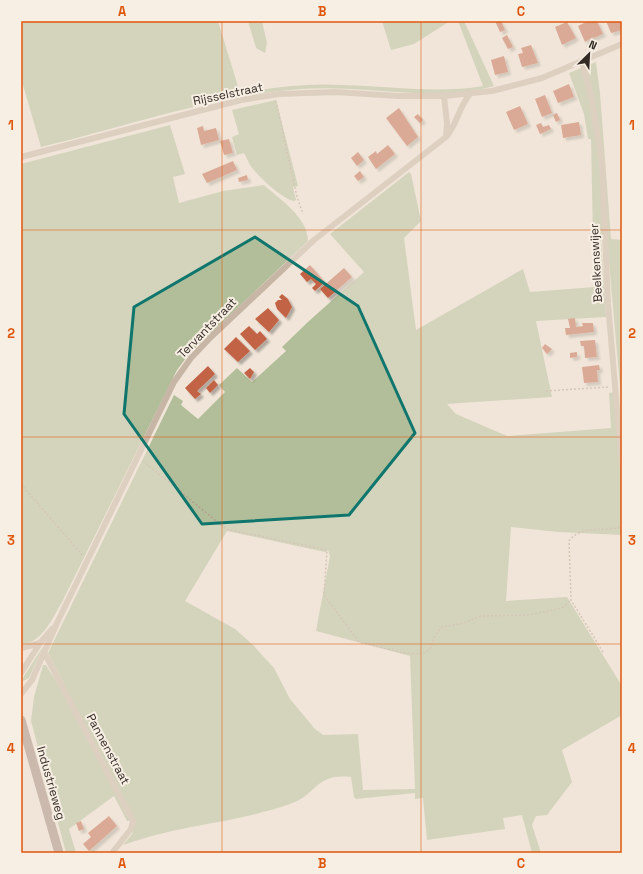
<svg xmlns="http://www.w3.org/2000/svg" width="643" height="874" font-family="'Space Grotesk',sans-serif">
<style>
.green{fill:#b2be99;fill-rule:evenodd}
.building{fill:#c26345;filter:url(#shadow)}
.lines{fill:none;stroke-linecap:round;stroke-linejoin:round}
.path{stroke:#b39f8f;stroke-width:1.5;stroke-dasharray:2 2;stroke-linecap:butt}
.street{stroke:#c7b5a5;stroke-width:6}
.secondary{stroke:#9b8477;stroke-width:9}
.marked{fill:none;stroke:#0f766e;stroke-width:3;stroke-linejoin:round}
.grid{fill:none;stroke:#df570d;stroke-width:1;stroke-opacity:0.55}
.labels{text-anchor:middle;stroke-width:4;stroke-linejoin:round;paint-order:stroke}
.street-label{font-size:12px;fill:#332a26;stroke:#f8efe4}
.neatline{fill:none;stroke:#df570d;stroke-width:1.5}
.grid-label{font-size:13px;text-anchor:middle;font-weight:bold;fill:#df570d}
</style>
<defs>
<filter id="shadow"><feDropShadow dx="3" dy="3" stdDeviation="1" flood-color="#0004"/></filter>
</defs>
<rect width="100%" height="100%" fill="#f0e5d8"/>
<path class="green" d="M21 21H218L240 93C274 87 308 83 343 85 390 86 437 94 483 86L458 21H464L494 86C431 103 365 84 301 89 216 95 125 127 41 147L21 78Z
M248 21H262L267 43 265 53 256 48Z
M382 21H450L414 44 391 50Z
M596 62 600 93 611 239 622 240V410L607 239H601L606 317 536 321 552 397 447 404 456 414 507 436 611 428 609 393 615 392 622 459V535L558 532 511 527 506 601 567 597 622 686V715L562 750 572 782 547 815 536 816 532 825 541 853H532L522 815 503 818 505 829 427 840 423 798 415 799V793L356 799 354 797 351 777C315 773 317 795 290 804 236 823 177 825 123 845L132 834 136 821H127L114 796 69 829 76 853H66L31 721 34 697 43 665H46L59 686 64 684 48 653 174 395 183 401 181 405 198 419 225 392 219 385 237 368 252 382 286 351 282 347 309 321 364 272 330 234 409 172 411 174 421 221 404 238 416 330 523 269 530 292 594 287 591 139H588L584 114 569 73ZM227 531 325 552 328 550 330 556 316 631 410 656 415 789 363 790 358 734 323 735 315 729 290 699 274 668 252 644 235 629 185 601Z
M276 100 298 186 293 187 296 200 294 201C283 199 261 179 254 170 249 165 247 158 244 153L237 155 232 137 239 134 232 110Z
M170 125 185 174 173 177 179 203 223 191 264 185C279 199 308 217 308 241L189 354 177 370 62 602C53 617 42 644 21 644V164Z
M44 645 29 678 21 682 24 676Z"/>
<path class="building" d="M495 21H501L505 30 500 32Z
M588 21H597L603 34 594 38 593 37 585 42 578 26Z
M606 21H622V30L611 33Z
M567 22 576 38 562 45 555 27Z
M507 35 513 47 508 49 502 38Z
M531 45 538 63 522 67 518 54 523 53 521 48Z
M504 56 508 72 495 75 491 60Z
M569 84 574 97 558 103 553 91Z
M545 95 552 113 542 117 535 99Z
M520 106 528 124 514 130 506 112Z
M399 108 418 137 407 146 386 118Z
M557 113 560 120 556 122 553 115Z
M418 114 423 120 420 123 414 117Z
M579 122 581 135 563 138 561 125Z
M541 123 543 127 549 125 551 129 540 134 536 125Z
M203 126 204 131 216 128 219 140 201 145 197 128Z
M229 139 233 153 224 155 220 141Z
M388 145 395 154 376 169 368 157 376 151 377 154Z
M358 152 364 160 357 166 351 158Z
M233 161 237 170 207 183 202 174Z
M360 171 364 177 358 181 354 176Z
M247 175 248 180 239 182 238 178Z
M310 265 325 282 315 291 312 288 316 284 311 279 307 282 300 274Z
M344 268 352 277 328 298 320 289Z
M282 294 288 299 292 307 286 318 277 309 275 303 278 300H282L279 297Z
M268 308 279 320 269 332 255 319Z
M575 318 576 327 583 326 582 323H593L594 332 566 335 565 328H570L568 319Z
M249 326 257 334 260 331 267 339 255 350 240 334Z
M236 337 250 351 238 362 224 349Z
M595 340 597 357 585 358 584 346H581L580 341Z
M545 344 552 349 547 354 542 348Z
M577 352V357L570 358V353Z
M599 365 600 370H597L598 382 584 383 582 367Z
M208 366 215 374 197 391 201 394 195 399 185 388Z
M250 368 254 372 250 379 244 373Z
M214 380 218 385 210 393 206 388Z
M109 816 117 826 89 851 83 844 91 837 88 833Z
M81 821 84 829 79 831 76 823Z"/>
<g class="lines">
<path class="path" d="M276 101 297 197 303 214
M546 391 609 387
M143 461 226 529 327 550 324 595 359 642 404 653 422 654 430 649 435 636 442 627 464 623 481 616 529 615 562 608 571 600
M21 484 82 555
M603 652 571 600 569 541C578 527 603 530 618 528L622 523"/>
<path class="street" d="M582 61 592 100 602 163 608 304 622 466
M444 96 447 123 446 137
M21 157 241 100 279 94 335 92 398 96H444L492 91 542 78 622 44
M21 648 40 643
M44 652 133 821 131 829 112 853
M21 673 40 643 52 629
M21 694 32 680 57 623 174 382 191 358 211 337 314 240 446 137C458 123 458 108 470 94"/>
<path class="secondary" d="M21 720 59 853"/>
</g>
<path d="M0 0H643V874H0ZM255 237 358 306 415 433 349 515 202 524 124 414 134 307Z" fill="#f0e5d8" fill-opacity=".55" fill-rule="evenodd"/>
<path class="marked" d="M255 237 358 306 415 433 349 515 202 524 124 414 134 307Z"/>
<path class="grid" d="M222 21V853M421 21V853M21 230H622M21 437H622M21 644H622"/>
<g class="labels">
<g class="street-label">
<text transform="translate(228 94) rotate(-12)" y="4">Rijsselstraat</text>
<text transform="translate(596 263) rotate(-93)" y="4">Beelkenswijer</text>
<text transform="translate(207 328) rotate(-46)" y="4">Tervantstraat</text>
<text transform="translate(108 749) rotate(62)" y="4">Pannenstraat</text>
<text transform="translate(51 783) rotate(74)" y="4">Industrieweg</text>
</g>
</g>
<rect width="643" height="874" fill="none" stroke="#f8efe4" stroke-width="44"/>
<g transform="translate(589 54) rotate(24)" stroke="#f8efe4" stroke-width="3" paint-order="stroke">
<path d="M0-3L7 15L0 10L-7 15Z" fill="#332a26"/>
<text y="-6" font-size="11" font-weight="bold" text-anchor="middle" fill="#332a26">N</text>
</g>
<rect x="22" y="22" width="599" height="830" class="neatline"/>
<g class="grid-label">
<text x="122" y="16">A</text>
<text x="322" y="16">B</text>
<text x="521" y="16">C</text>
<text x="11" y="130">1</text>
<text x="632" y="130">1</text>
<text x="11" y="338">2</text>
<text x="632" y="338">2</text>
<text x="11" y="545">3</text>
<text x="632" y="545">3</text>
<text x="11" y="753">4</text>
<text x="632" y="753">4</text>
<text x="122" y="868">A</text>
<text x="322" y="868">B</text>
<text x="521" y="868">C</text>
</g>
</svg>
